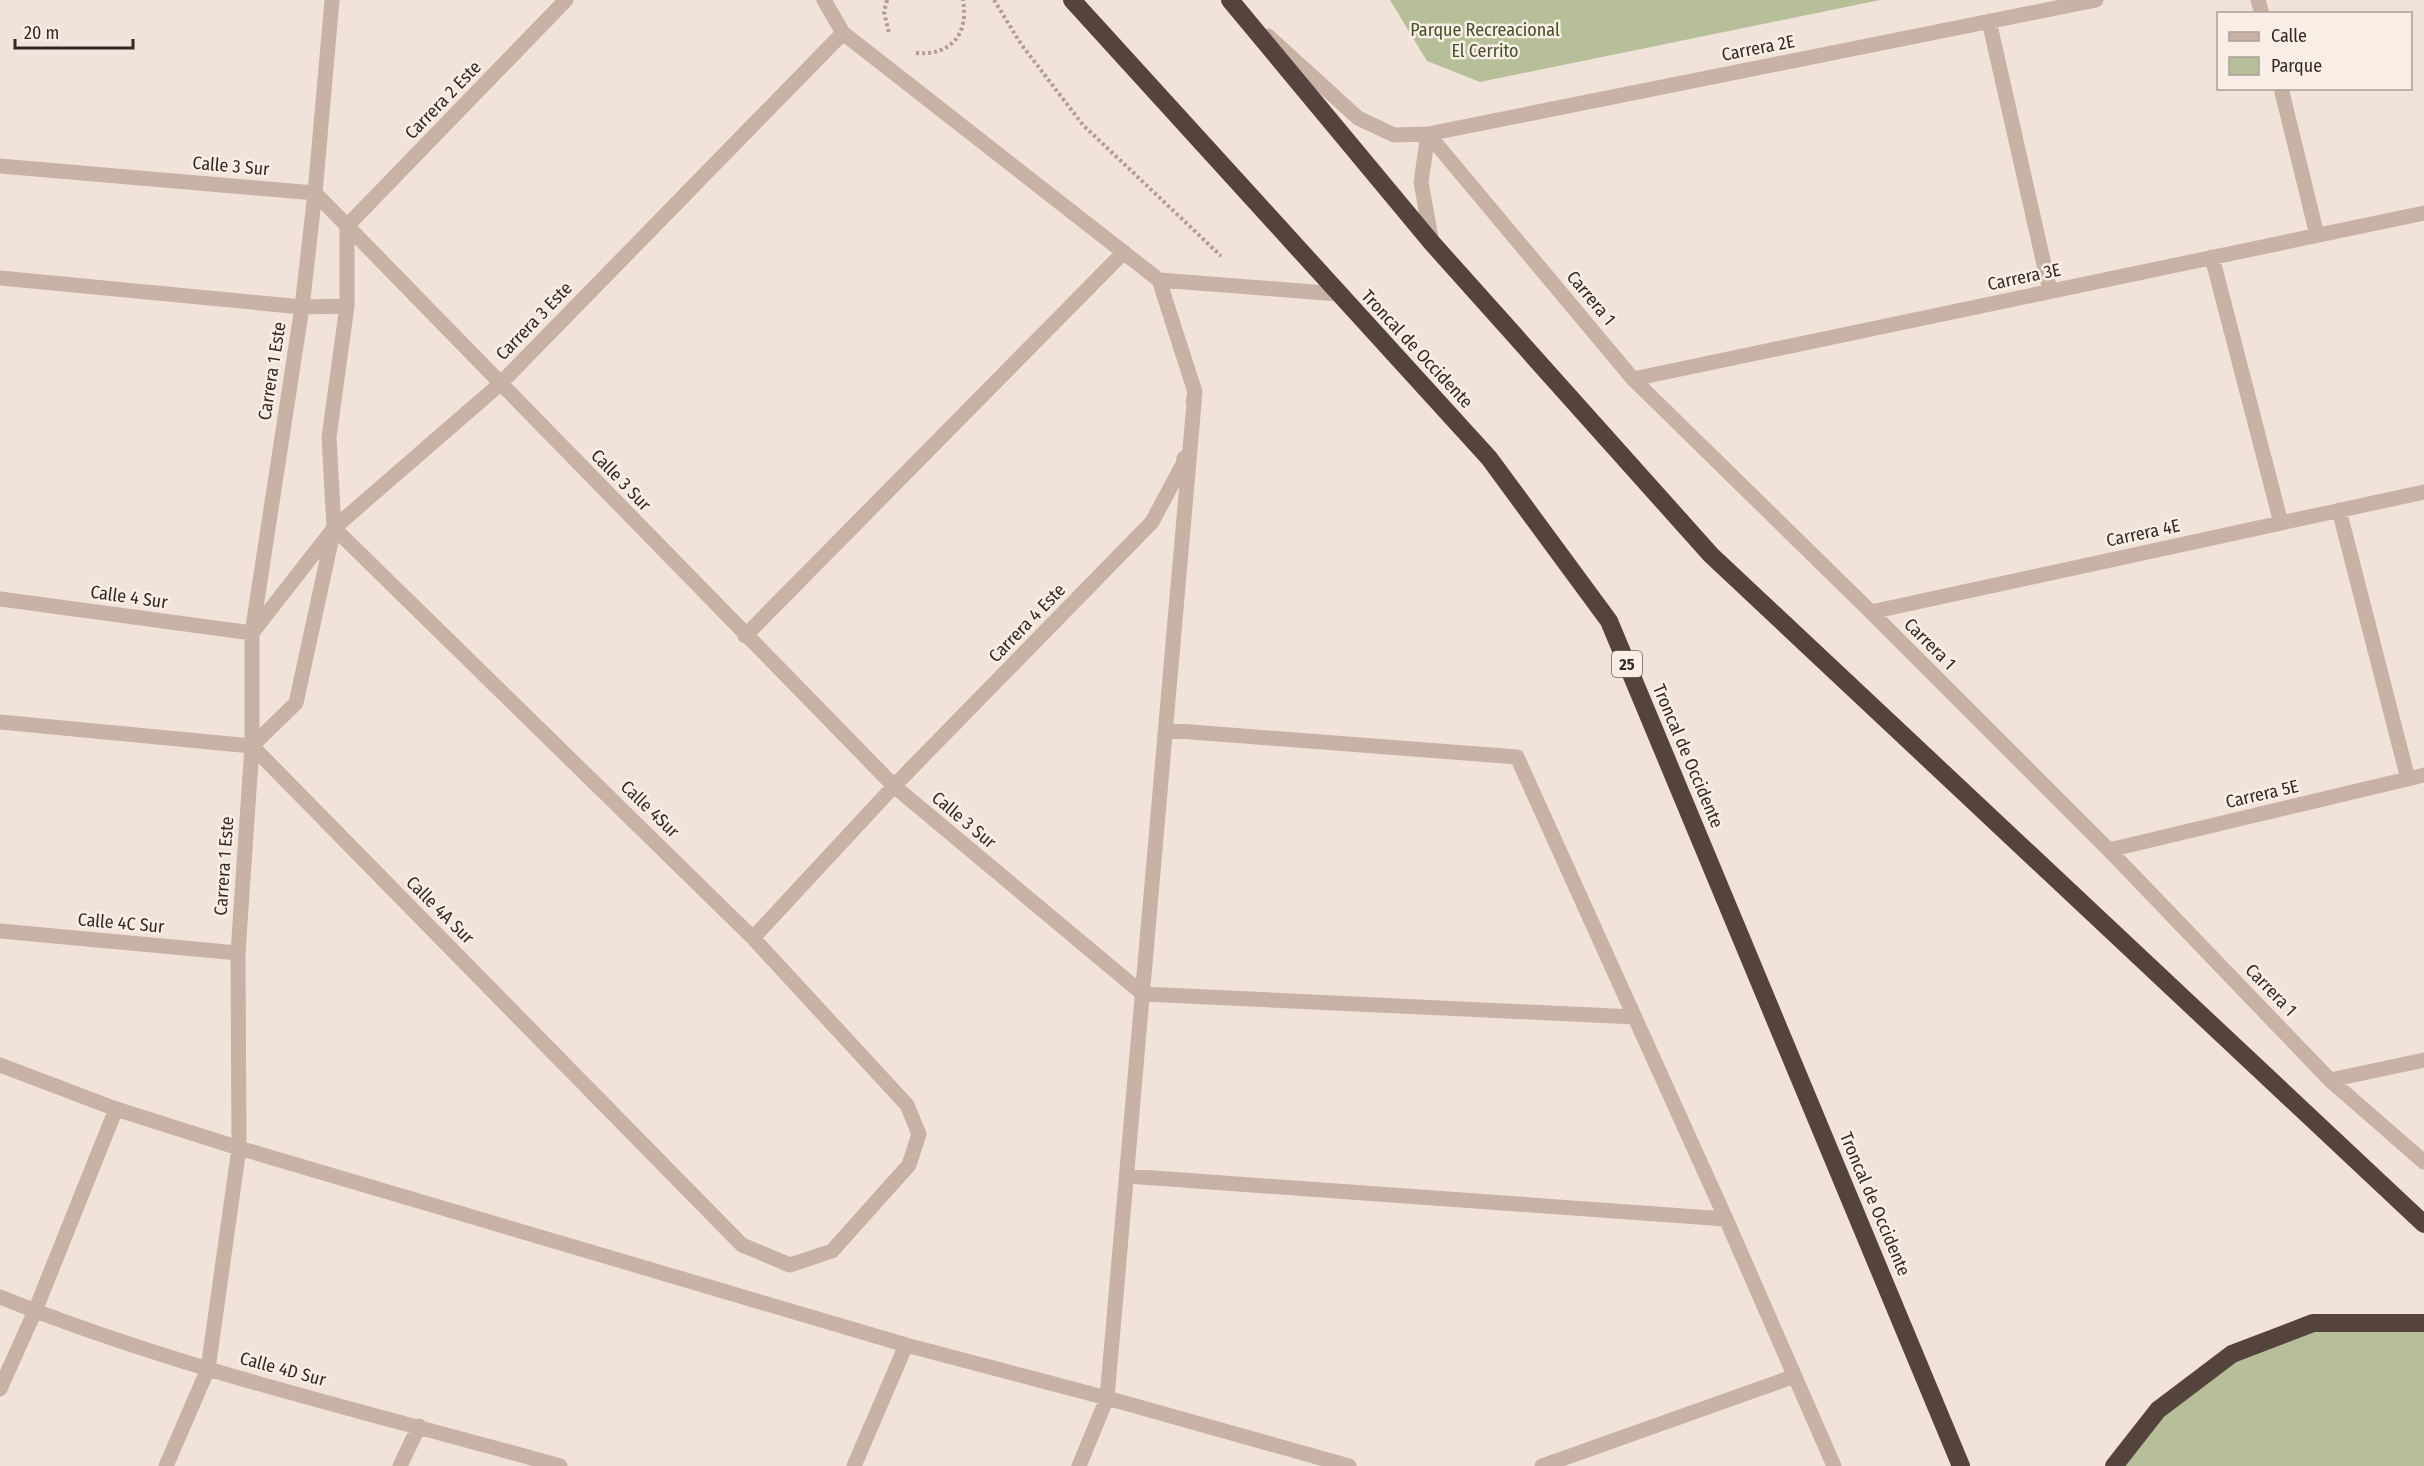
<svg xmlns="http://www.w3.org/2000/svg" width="2424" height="1466" font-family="'Fira Sans Condensed',sans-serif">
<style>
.green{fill:#b6bf99}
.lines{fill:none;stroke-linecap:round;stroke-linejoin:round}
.path{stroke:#b49c8f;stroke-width:4;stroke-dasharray:3 3;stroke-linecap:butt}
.street{stroke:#c8b2a5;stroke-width:15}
.highway{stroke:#55433d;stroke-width:18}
.labels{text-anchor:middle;stroke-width:5;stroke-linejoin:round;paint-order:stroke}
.shield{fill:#f9eee5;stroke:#6f645f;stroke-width:1.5}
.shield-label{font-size:16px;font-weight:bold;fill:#342926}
.park-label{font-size:18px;fill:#47522a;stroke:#f9eee5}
.street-label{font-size:18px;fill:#342926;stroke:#f9eee5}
</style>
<rect width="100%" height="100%" fill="#f1e3d9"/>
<path class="green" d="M1390 0H1880L1480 82 1427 61Z
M2313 1323H2424V1466H2114L2117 1460 2232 1354Z"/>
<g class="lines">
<path class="path" d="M887 0 884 12 889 33
M994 0 1021 44 1083 125 1221 256
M916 53C951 56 969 34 963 0"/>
<path class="street" d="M824 0 843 33 1159 280 1339 294
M2258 0 2262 14
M1989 21 2050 291
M1268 36 1358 118 1394 135 1428 134 2096 0
M2281 88 2317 235
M1428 134 1633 379 1871 612 2109 850 2330 1080 2424 1162
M1428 134 1421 182 1432 243
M0 166 315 193 894 786 1143 994 1635 1017
M2212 257 2281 523
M0 278 302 307 347 306
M1159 280 1195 392 1193 402
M1633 379 2424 213
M2339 510 2408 779
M0 599 252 633 334 528 500 384 843 33
M1871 612 2424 492
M745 636 1124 252
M0 722 252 746 742 1245 790 1265 832 1251 909 1165 919 1134 907 1105 753 938 334 528
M1166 730 1517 757 1726 1219 1834 1466
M252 746 296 703 334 528 329 437 347 306V226L566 0
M2109 850 2424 775
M0 931 238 953
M753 938 894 786 1152 522 1183 464 1184 458
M0 1065 116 1109 239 1148 906 1345 1107 1398 1349 1466
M2330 1080 2424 1060
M1127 1176 1726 1219
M0 1297C180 1370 373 1413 560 1466
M0 1389 35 1311 116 1109
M166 1466 208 1369 239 1148 238 953 252 746V633L302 307 315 193 332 0
M400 1466 419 1426
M854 1466 906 1345
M1079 1466 1107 1398 1195 392
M1542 1466 1795 1376"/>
<path class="highway" d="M1072 0 1489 458 1609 621 1961 1466
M1230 0 1432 243 1711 555 2424 1224
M2114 1466 2158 1410 2232 1354 2313 1323H2424"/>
</g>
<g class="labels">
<rect class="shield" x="1612" y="651" width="30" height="26" rx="4.5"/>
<g class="shield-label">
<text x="1627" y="670">25</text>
</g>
<g class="park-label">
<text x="1485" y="36">Parque Recreacional<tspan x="1485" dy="21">El Cerrito</tspan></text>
</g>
<g class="street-label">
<text transform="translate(1758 48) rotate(-11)" y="6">Carrera 2E</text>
<text transform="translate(443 100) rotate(-46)" y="6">Carrera 2 Este</text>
<text transform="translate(231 166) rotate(5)" y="6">Calle 3 Sur</text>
<text transform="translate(2024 277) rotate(-12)" y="6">Carrera 3E</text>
<text transform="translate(1591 298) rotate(50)" y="6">Carrera 1</text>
<text transform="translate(534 321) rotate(-46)" y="6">Carrera 3 Este</text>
<text transform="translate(1417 349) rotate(47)" y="6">Troncal de Occidente</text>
<text transform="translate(272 371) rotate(-81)" y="6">Carrera 1 Este</text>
<text transform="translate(621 480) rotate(46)" y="6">Calle 3 Sur</text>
<text transform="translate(2143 533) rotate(-12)" y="6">Carrera 4E</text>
<text transform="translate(129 597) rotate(8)" y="6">Calle 4 Sur</text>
<text transform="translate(1027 623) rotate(-46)" y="6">Carrera 4 Este</text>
<text transform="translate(1930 644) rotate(45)" y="6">Carrera 1</text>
<text transform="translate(1688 756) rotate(67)" y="6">Troncal de Occidente</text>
<text transform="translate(2262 794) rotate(-13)" y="6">Carrera 5E</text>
<text transform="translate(650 809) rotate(44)" y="6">Calle 4Sur</text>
<text transform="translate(964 820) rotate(40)" y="6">Calle 3 Sur</text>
<text transform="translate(224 866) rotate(-86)" y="6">Carrera 1 Este</text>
<text transform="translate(440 910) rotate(45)" y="6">Calle 4A Sur</text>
<text transform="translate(121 923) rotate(5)" y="6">Calle 4C Sur</text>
<text transform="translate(2271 990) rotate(46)" y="6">Carrera 1</text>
<text transform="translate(1875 1204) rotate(67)" y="6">Troncal de Occidente</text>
<text transform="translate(283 1369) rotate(15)" y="6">Calle 4D Sur</text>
</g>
</g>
<rect x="2217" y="12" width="195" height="78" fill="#f9eee5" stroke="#aa9f99" stroke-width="1.5"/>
<rect x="2229" y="32" width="30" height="9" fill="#c8b2a5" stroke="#aa9f99" stroke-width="1.5"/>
<text x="2271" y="42" font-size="18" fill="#342926">Calle</text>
<rect x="2229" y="57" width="30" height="18" fill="#b6bf99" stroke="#aa9f99" stroke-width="1.5"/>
<text x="2271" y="72" font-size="18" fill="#342926">Parque</text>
<path d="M15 39v9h118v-9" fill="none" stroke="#342926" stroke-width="3"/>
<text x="24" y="39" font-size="18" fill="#342926" stroke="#f9eee5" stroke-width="4.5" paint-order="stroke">20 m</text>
</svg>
